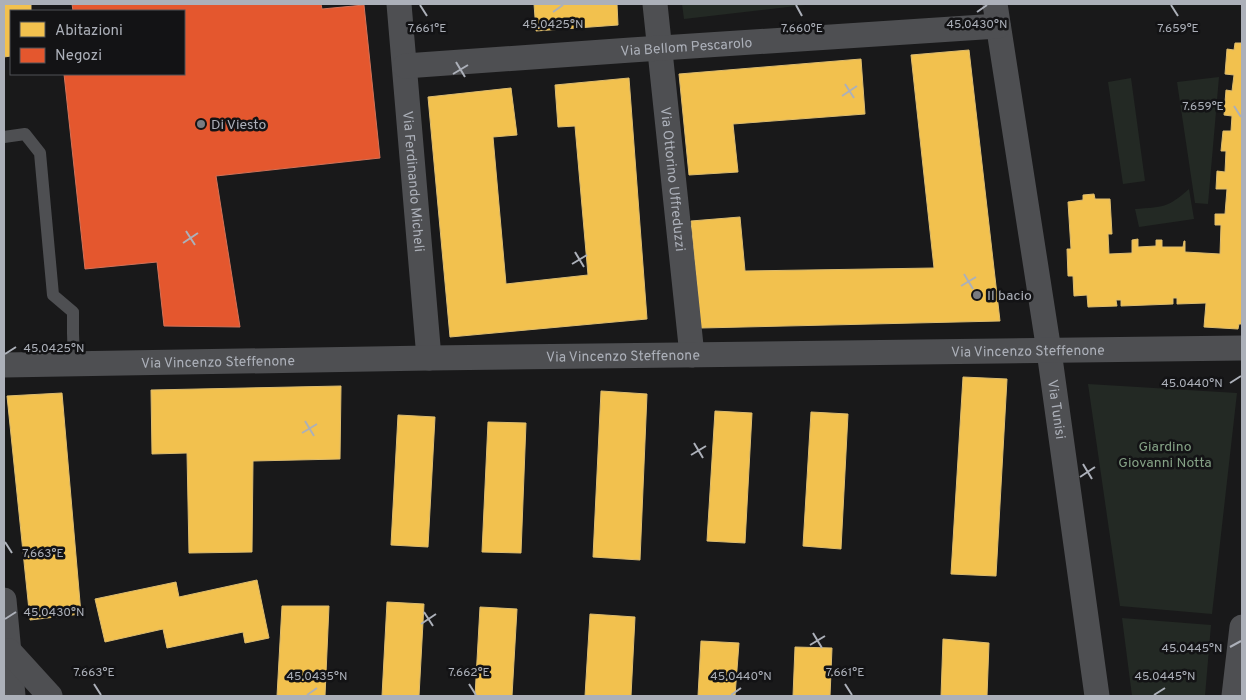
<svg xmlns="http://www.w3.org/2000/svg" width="1246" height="700" font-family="Overpass,sans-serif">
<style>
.green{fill:#232924}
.homes{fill:#f2c14e;stroke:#ddbc6e}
.shops{fill:#e4572e;stroke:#d37258}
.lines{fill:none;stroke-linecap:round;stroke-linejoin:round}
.lane{stroke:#4e4f52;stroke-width:12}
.street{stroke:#4e4f52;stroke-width:25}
.ticks{fill:none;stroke:#acb0b9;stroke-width:2}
.poi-dot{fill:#797b81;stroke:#131315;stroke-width:2}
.labels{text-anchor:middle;stroke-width:5;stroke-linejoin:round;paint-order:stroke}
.street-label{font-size:14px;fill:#acb0b9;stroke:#131315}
.poi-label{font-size:14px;fill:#acb0b9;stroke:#131315;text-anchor:start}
.park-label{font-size:14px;fill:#85a286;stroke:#131315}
.ticks-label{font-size:12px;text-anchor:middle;fill:#acb0b9;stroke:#131315;stroke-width:5;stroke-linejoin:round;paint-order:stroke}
</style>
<rect width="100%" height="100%" fill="#19191a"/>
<path class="green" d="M682 4H814L684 19Z
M1219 77 1208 204 1195 203 1177 82Z
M1131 78 1145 181 1123 184 1108 82Z
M1189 189 1194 219 1139 227 1135 209C1162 207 1168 208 1189 189Z
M1088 384 1237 393 1212 614 1120 606Z
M1122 618 1211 625 1205 696H1132Z"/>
<path class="homes" d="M4 4H31V11H11V56L4 57Z
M534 4H617L618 25 536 31Z
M1235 43H1242V324H1239L1238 329 1204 327 1206 303 1177 304V298H1173V304L1121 306V300H1116L1117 306 1088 307 1087 295 1074 296 1073 276H1068L1067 249H1071L1068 202 1083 200V195L1094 194 1095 199H1110L1112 234H1108L1109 254 1132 253V240L1138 239V247L1156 246V240H1162V247H1183L1184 241H1185V252L1220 254 1221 225H1215V214H1225L1227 189H1216L1217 171 1225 172 1226 151H1221L1223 131H1231L1232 116 1224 115 1226 90 1232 91 1234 75 1225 74 1227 49 1234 50Z
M969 50 1000 321 701 328 691 221 740 217 745 271 934 268 911 55Z
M861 59 865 114 733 124 738 172 689 175 679 74Z
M629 78 647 319 450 337 428 97 511 88 517 135 493 137 506 284 588 275 575 126 558 127 555 85Z
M963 377 1007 379 996 576 951 574Z
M341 386 340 459 253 461 252 552 189 553 187 453 152 454 151 390Z
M601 391 647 394 640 560 593 557Z
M62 393 81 614 30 620 7 396Z
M715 411 752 413 745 543 707 541Z
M811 412 848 414 841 549 803 546Z
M398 415 435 417 428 547 391 545Z
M488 422 526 423 521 553 482 552Z
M257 580 269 638 245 643 243 632 167 648 163 629 105 642 95 599 176 582 179 597Z
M387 602 424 604 419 696H382Z
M282 606H329L325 696H277Z
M480 607 517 609 512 696H475Z
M590 614 635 617 631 696H585Z
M943 639 989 643 987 696H941Z
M701 641 739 643 735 696H698Z
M795 647 832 648 830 696H793Z"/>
<path class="shops" d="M72 4H321L322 9 364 5 380 158 216 176 240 327 164 326 157 262 85 269 64 74H184V11H73Z"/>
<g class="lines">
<path class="lane" d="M4 137 25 134 40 153 53 295 73 312V333L74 363"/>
<g class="street">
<path id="s1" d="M399 4 429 358"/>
<path id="s2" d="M655 4 692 355"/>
<path id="s3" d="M995 4 1049 351 1097 696"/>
<path id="s4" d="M405 66 631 50 998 26"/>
<path id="s5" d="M4 365 429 358 1242 348"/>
<path d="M4 600 13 696"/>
<path d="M9 651 50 696"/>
<path d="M1234 696 1242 627"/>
</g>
</g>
<path class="ticks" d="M420 5 427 16M796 5 802 16M1171 5 1178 16M553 12 563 5M977 12 987 5M456 62 465 77M453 74 468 65M845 84 854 98M842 96 857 86M1234 106 1241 117M186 231 195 245M183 243 198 233M575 252 584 267M572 264 587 255M964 274 973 289M961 286 976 277M5 354 16 347M1230 383 1241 376M305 421 314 436M302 433 317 424M694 443 703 458M691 455 706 446M1083 464 1092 479M1080 477 1095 467M5 542 12 553M424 612 433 626M5 619 16 612M421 624 436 614M813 633 822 648M810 645 825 636M1230 647 1241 641M94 684 101 695M469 684 476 695M845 684 852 695M307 695 317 688M731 695 741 688M1154 695 1165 688"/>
<g class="poi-dot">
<circle cx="201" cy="124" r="5"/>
<circle cx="977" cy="295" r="5"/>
</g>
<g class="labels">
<g class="street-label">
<text dy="5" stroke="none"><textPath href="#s4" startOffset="282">Via Bellom Pescarolo</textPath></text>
<text dy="5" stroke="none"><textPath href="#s2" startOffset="176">Via Ottorino Uffreduzzi</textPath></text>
<text dy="5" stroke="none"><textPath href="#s1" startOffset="178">Via Ferdinando Micheli</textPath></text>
<text dy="5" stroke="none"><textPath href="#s5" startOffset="1024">Via Vincenzo Steffenone</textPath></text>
<text dy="5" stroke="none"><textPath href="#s5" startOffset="619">Via Vincenzo Steffenone</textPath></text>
<text dy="5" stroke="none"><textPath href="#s5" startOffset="214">Via Vincenzo Steffenone</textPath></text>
<text dy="5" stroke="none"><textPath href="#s3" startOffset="410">Via Tunisi</textPath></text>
</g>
<g class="poi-label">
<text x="211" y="129">Di Viesto</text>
<text x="987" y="300">Il bacio</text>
</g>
<g class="park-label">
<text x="1165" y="451">Giardino<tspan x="1165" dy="16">Giovanni Notta</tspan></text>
</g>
</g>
<g class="ticks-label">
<text x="977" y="28">45.0430°N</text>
<text x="553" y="28">45.0425°N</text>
<text x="1178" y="32">7.659°E</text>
<text x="427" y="32">7.661°E</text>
<text x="802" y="32">7.660°E</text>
<text x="1203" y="110">7.659°E</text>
<text x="54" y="352">45.0425°N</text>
<text x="1192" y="387">45.0440°N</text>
<text x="43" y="557">7.663°E</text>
<text x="54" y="616">45.0430°N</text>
<text x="1192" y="652">45.0445°N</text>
<text x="94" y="676">7.663°E</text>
<text x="469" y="676">7.662°E</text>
<text x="845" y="676">7.661°E</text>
<text x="317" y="680">45.0435°N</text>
<text x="741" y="680">45.0440°N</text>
<text x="1165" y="680">45.0445°N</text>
</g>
<rect width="1246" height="700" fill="none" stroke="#acb0b9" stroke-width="10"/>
<rect x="10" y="10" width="175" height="65" fill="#131315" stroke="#505257"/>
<rect x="20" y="22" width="25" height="15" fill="#f2c14e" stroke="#505257"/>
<text x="55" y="35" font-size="15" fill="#acb0b9">Abitazioni</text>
<rect x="20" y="48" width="25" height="15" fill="#e4572e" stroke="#505257"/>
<text x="55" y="60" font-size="15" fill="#acb0b9">Negozi</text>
</svg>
